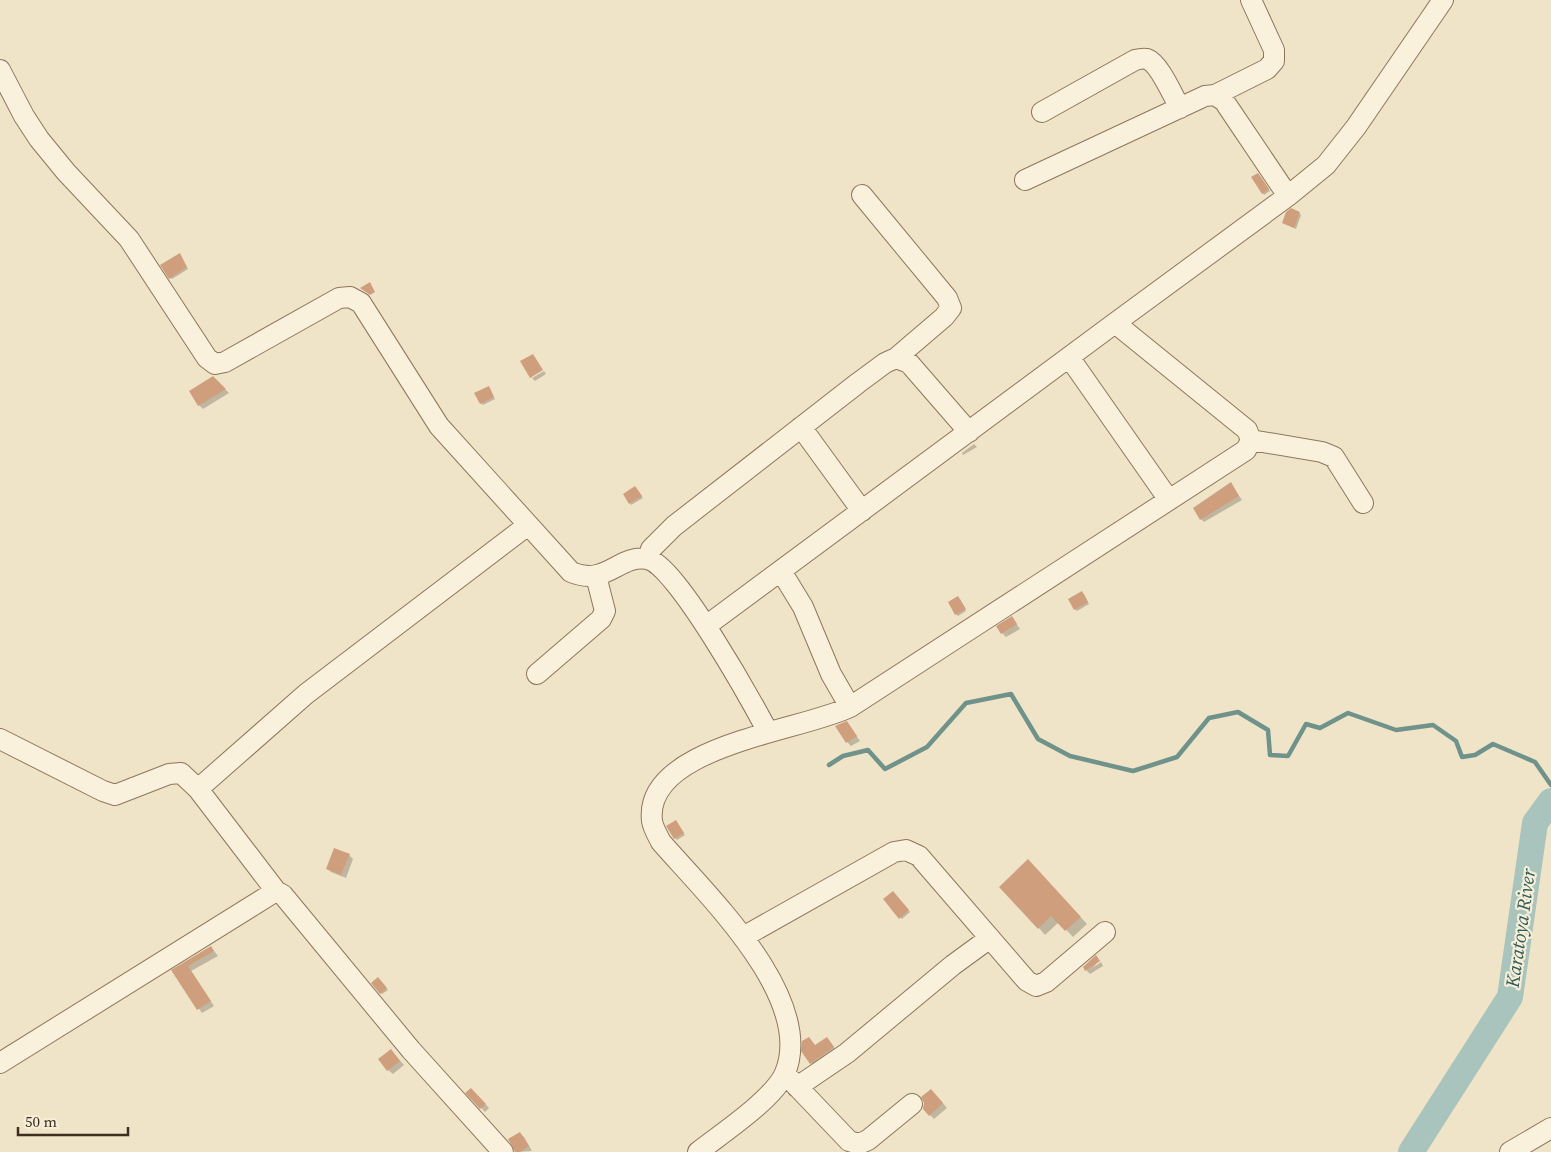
<svg xmlns="http://www.w3.org/2000/svg" width="1551" height="1152" font-family="'Source Serif 4',serif">
<style>
.shadow{fill:#0003}
.lines{fill:none;stroke-linecap:round;stroke-linejoin:round}
.stream{stroke:#6f938a;stroke-width:4.5}
.river{stroke:#a9c4bc;stroke-width:26}
.building{fill:#cf9f7d}
.minor-casing{stroke:#8d765c;stroke-width:22}
.minor{stroke:#faf1dc;stroke-width:20}
.labels{text-anchor:middle;stroke-width:4.5;stroke-linejoin:round;paint-order:stroke}
.water-label{font-size:19px;font-style:italic;fill:#2f5d5a;stroke:#f7eed8}
</style>
<rect width="100%" height="100%" fill="#f0e4c8"/>
<path class="shadow" d="M1260 176 1270 191 1264 195 1263 193Z
M1299 213 1301 215 1296 229 1283 223Z
M181 257 188 269 172 279 170 278Z
M544 371 546 374 535 381 532 378Z
M213 377 229 393 203 409 199 405Z
M490 389 495 399 483 405 481 403Z
M974 444 977 447 963 455 962 453Z
M1231 484 1242 500 1204 522 1201 519Z
M637 489 643 498 631 505 630 503Z
M1084 594 1089 604 1077 611 1075 609Z
M960 599 966 611 958 616 956 614Z
M1012 617 1020 629 1006 637 1002 633Z
M847 722 860 741 851 746 847 742Z
M676 821 685 835 677 840 675 838Z
M349 855 353 859 346 878 331 872 327 868Z
M1035 868 1087 924 1073 937 1059 922 1045 935 1039 928Z
M893 893 910 912 902 919 884 899Z
M211 947 218 956 191 971 214 1006 202 1013 173 971Z
M1098 961 1094 967 1101 962 1103 966 1090 974 1086 970Z
M380 980 388 990 382 994 372 983Z
M831 1043 837 1052 815 1067 811 1063 815 1046Z
M395 1055 404 1065 393 1074 388 1070Z
M471 1089 489 1108 485 1112 467 1093Z
M935 1094 947 1108 934 1119 930 1115Z
M519 1133 524 1137 532 1151 516 1152Z"/>
<g class="lines">
<path class="stream" d="M829 765 843 756 868 750 885 769 927 747 966 703 1011 694 1038 739 1070 756 1133 771 1177 757 1209 718 1238 712 1268 730 1270 755 1288 756 1306 724 1320 728 1348 713 1396 730 1433 725 1456 741 1462 757 1475 755 1493 744 1535 762 1551 785"/>
<path class="river" d="M1411 1152 1510 997 1535 823 1551 801"/>
</g>
<path class="building" d="M1258 173 1269 189 1262 194 1251 177Z
M1291 208 1300 212 1294 228 1282 223 1286 212Z
M180 253 187 267 169 279 160 265Z
M370 282 375 292 370 295 360 288Z
M533 354 543 370 530 378 520 361Z
M213 376 226 389 198 406 189 391Z
M489 386 494 397 480 404 474 393Z
M1231 482 1239 496 1200 520 1193 508Z
M635 486 642 496 629 504 623 494Z
M1082 591 1088 602 1074 610 1068 599Z
M958 596 966 609 955 615 948 602Z
M1012 616 1017 624 1001 634 996 626Z
M847 721 857 736 846 743 835 726Z
M676 820 684 833 674 839 666 826Z
M334 848 350 854 341 875 326 869Z
M1028 859 1081 917 1065 931 1051 916 1038 929 999 887Z
M893 891 909 910 899 919 883 899Z
M211 946 214 951 188 966 211 1001 197 1010 171 970Z
M1096 955 1100 961 1085 971 1083 967Z
M378 977 387 988 380 994 371 983Z
M809 1037 815 1045 827 1037 834 1047 810 1064 801 1051 802 1041Z
M391 1049 400 1061 387 1071 378 1059Z
M471 1088 486 1104 480 1109 465 1093Z
M931 1089 943 1103 929 1116 923 1109 924 1103 921 1097Z
M520 1132 529 1146 520 1152H515L508 1139Z"/>
<g class="lines">
<g class="minor-casing">
<path id="minor" d="M0 70 24 116 39 139 66 172 129 239 207 358 215 364 225 362 339 298 350 297 361 303 439 426 571 572C606 587 619 554 647 559 675 563 752 702 768 732
M1215 95 1267 69 1274 61V50L1251 0
M1042 112 1135 60C1139 59 1143 58 1147 59 1159 63 1173 96 1180 108
M1025 180 1205 96 1215 95 1224 101 1288 196
M862 195 947 298 951 308 944 317 896 358
M1069 357 1169 500
M801 427 862 511
M1251 440 1322 452 1334 457 1363 503
M648 559 651 549 674 526 858 383 885 363 896 358 909 363 969 432
M781 571 803 607 831 674 850 707
M706 626 1115 323
M537 674 601 619 605 611 596 576
M0 739 103 791 115 795 169 774 181 773 198 789 276 891
M198 789 306 694 528 525
M743 937 894 852 906 850 919 856 1027 981 1036 986 1046 982 1105 932
M0 1063 276 891 283 895 411 1050 503 1152
M788 1077 849 1141 859 1144 868 1140 912 1104
M797 1087 847 1053 953 965 990 938
M698 1152C721 1134 774 1099 785 1073 816 998 706 894 661 842 658 836 653 828 652 821 643 746 802 731 850 707L1246 450 1251 440 1247 430 1115 323 1288 196 1326 165 1356 127 1443 0
M1510 1152 1551 1128"/>
</g>
<use href="#minor" class="minor"/>
</g>
<g class="labels">
<g class="water-label">
<text transform="translate(1520 928) rotate(-82)" y="7">Karatoya River</text>
</g>
</g>
<path d="M18 1127v8h110v-8" fill="none" stroke="#3d2e20" stroke-width="2.5"/>
<text x="25" y="1127" font-size="15" fill="#3d2e20" stroke="#f7eed8" stroke-width="4" paint-order="stroke">50 m</text>
</svg>
